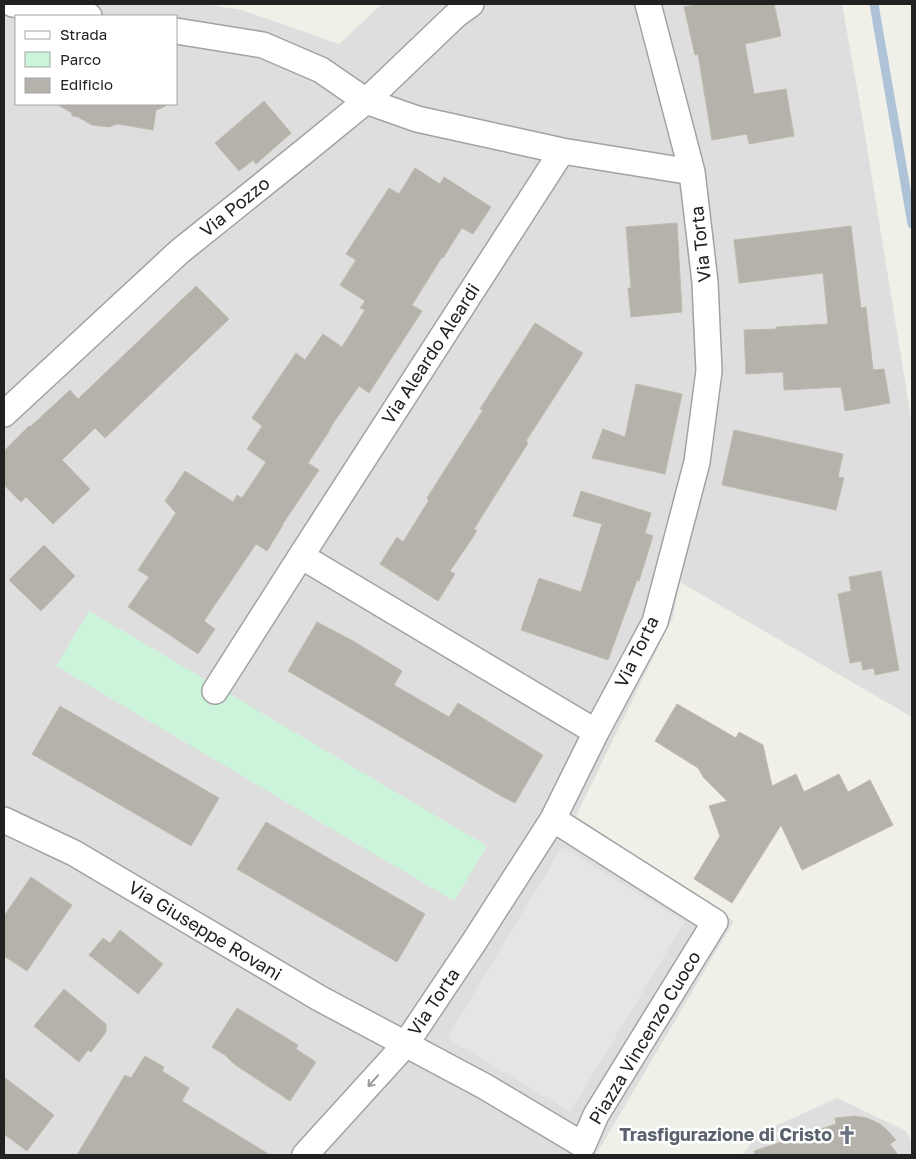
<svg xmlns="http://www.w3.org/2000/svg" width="916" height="1159" font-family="'Golos Text',sans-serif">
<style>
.residential{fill:#dfdede;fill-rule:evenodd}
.park{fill:#ccf4da}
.parking{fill:#e5e5e5}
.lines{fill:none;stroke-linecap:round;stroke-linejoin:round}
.stream{stroke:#afc3d8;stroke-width:9}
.building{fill:#b5b2ac;stroke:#c0baad}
.minor-casing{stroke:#a2a2a2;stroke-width:28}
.minor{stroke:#fff;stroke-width:25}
.oneway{stroke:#9b9b9b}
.labels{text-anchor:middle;stroke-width:5;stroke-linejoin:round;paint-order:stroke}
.street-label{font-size:18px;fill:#212121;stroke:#fff}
.worship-label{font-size:18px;font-weight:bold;fill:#5b616d;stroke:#fff;text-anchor:end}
</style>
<rect width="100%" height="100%" fill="#f0f0e9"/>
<path class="residential" d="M4 4H203L242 10 339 44 382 4H842L861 110 912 424V717L680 582 673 617 576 816 734 921 597 1153 599 1155H4ZM16 16H176V104H16Z
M837 1098 906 1131 912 1143V1155H742L758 1134Z"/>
<path class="park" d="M89 611 487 846 454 901 56 666Z"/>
<path class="parking" d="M562 847 685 922 570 1112 447 1038Z"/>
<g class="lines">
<path class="stream" d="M874 4 912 224"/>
</g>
<path class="building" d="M699 4H774L781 36 745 44 754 94 786 89 794 136 749 144 747 134 712 140 698 54 695 55 684 7Z
M264 101 291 133 256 164 253 160 239 171 215 143Z
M56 104H165L166 106 156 110 153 130 118 124 109 127 92 125 78 117 72 116V113Z
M415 168 440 184 444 177 491 207 473 234 462 228 443 258 442 257 412 305 422 311 369 393 359 386 332 425 328 433 308 463 319 470 282 525H283L267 551 256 544 204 621 215 629 198 654 128 607 149 577 138 570 176 513 165 501 185 471 233 502 237 495 242 498 266 462 247 449 262 426 252 418 296 353 305 360 323 334 342 347 365 310 360 308 365 301 340 285 356 260 346 254 389 188 399 194Z
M677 223 682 312 631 317 628 288H631L626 227Z
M851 226 861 308 866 307 873 370 884 369 890 403 845 411 841 387 784 390 783 372 746 374 744 330 776 329V327L828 324 823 273 739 283 734 240Z
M196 286 229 319 105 438 95 428 62 460 90 489 53 524 26 497 21 502 4 485V451L29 426 30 427 70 390 78 399Z
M535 323 583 353 526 441 528 443 474 529 477 531 450 571 455 574 438 601 380 564 397 537 403 542 429 500 427 498 483 410 480 409Z
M636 384 682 394 665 474 592 458 603 429 625 437Z
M734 430 843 454 838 477 844 478 836 510 722 485Z
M581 491 651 513 645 533 653 536 639 581 637 580 608 660 521 630 539 578 581 592 602 524 573 516Z
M44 545 75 576 41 611 9 580Z
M881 571 899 670 875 675 874 668 863 670 861 661 850 663 838 594 851 591 849 577Z
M317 622 353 641 402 671 394 685 449 717 458 703 543 755 515 803 501 796 288 671Z
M677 704 736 738 739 732 763 745 772 786 796 774 804 792 839 774 848 792 870 780 893 825 802 870 781 825 732 903 694 879 720 836 709 806 727 801 704 778 698 768 655 741Z
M60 706 219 798 191 846 32 754Z
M266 822 425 914 397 962 237 869Z
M31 877 72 905 27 971 4 956V916Z
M120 930 163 964 138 994 89 955 103 938 110 943Z
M64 989 106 1024V1032L91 1052 88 1050 79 1062 34 1026Z
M237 1008 298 1045 296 1049 316 1062 290 1101 234 1064 225 1055 212 1047Z
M145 1056 164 1067 162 1071 189 1088 182 1101 270 1155H77L125 1075 131 1078Z
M4 1077 54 1115 27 1151 4 1134Z
M854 1116 867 1118 880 1124 887 1130 896 1140 890 1144 898 1155H755L754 1151 836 1124 835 1118Z"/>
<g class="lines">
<g class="minor-casing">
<path id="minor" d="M13 4 89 16
M176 31 263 45 321 70 366 101 417 119 562 151
M4 414 179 252 306 150 366 101 457 14 471 4
M301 556 596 732
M215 691 301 556 562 151 692 172
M4 820 74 853 319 998 484 1086 583 1145 596 1115 715 922 553 819
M305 1155 405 1045 474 942 553 819 596 732 655 622 697 462 709 371 705 282 692 172 648 4"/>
</g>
<use href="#minor" class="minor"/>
</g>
<defs><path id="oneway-shaft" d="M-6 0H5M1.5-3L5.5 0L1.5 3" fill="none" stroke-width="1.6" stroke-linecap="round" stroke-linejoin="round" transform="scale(1.25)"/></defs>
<use class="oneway" href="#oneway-shaft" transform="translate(373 1081) rotate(132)"/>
<defs>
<g id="church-bare" transform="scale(1.5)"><path d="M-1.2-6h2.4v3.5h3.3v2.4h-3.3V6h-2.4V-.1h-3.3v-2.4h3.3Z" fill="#6b7280" stroke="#fff" stroke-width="2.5" paint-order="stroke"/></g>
</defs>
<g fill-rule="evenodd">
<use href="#church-bare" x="847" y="1135"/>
</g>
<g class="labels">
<g class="street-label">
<text transform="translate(235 207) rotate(-39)" y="6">Via Pozzo</text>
<text transform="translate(701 244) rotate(-96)" y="6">Via Torta</text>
<text transform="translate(431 354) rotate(-57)" y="6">Via Aleardo Aleardi</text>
<text transform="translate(637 652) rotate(-64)" y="6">Via Torta</text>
<text transform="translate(205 931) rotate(31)" y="6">Via Giuseppe Rovani</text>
<text transform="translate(434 1002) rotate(-56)" y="6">Via Torta</text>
<text transform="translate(645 1038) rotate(-59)" y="6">Piazza Vincenzo Cuoco</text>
</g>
<g class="worship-label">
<text x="832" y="1141">Trasfigurazione di Cristo</text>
</g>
</g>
<rect width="916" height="1159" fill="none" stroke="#212121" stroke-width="10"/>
<rect x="15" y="15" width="162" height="90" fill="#ffffff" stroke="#a6a6a6"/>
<rect x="25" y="31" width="25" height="8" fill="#ffffff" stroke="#a6a6a6"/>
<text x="60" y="40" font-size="15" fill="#212121">Strada</text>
<rect x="25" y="52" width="25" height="15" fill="#ccf4da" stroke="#a6a6a6"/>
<text x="60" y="65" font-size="15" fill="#212121">Parco</text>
<rect x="25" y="78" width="25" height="15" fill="#b5b2ac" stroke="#a6a6a6"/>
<text x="60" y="90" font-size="15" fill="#212121">Edificio</text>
</svg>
